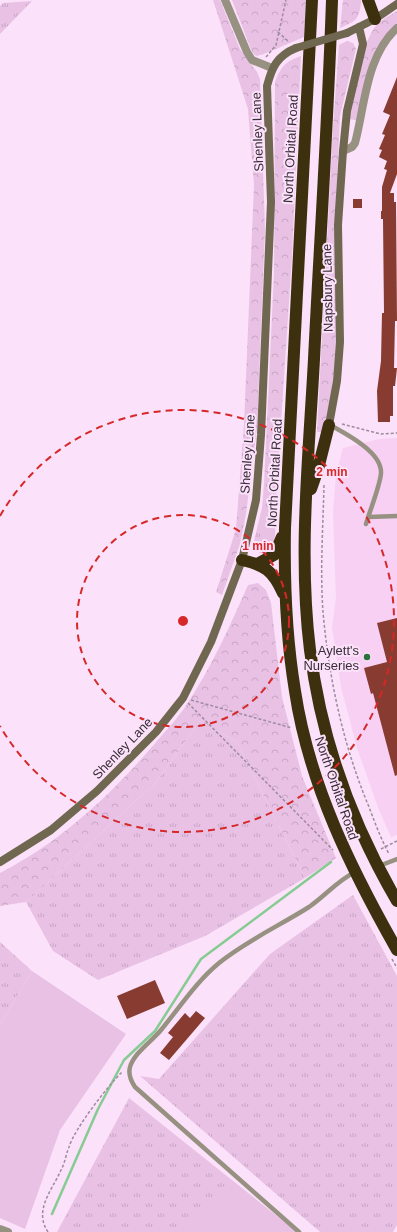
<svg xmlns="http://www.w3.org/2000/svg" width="397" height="1232" font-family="Helvetica,sans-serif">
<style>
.built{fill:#f7d0f3}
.grass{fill:url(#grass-tufts)}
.forest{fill:url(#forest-crowns)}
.garden{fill:#e9c1e5}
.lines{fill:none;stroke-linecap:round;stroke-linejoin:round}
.stream{stroke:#85cb92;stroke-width:2.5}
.building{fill:#883b31}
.path{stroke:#9e8b9d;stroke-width:1.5;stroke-dasharray:3 2;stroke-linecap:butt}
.lane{stroke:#979182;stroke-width:4.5}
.street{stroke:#979182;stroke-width:8}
.secondary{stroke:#706750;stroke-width:8}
.highway{stroke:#3d300e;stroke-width:12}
.secondary-bridge{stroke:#706750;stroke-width:8}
.ring{fill:none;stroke:#d62828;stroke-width:2;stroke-dasharray:7 5}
.poi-dot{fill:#2b713d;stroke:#fbe1f9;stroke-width:1.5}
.labels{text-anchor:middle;stroke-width:4;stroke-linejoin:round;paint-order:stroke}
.street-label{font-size:13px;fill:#392d38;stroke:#fbe1f9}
.poi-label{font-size:13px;fill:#392d38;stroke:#fbe1f9;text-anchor:end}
.centre{fill:#d62828;stroke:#fbe1f9;stroke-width:2}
.ring-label{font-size:12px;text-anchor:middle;font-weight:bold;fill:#d62828;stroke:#fbe1f9;stroke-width:4;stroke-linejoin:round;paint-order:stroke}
</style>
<defs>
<pattern id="grass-tufts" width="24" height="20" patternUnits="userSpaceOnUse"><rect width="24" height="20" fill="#e9c1e5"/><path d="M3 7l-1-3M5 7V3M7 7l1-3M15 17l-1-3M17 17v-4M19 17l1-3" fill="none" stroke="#c9a6c5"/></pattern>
<pattern id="forest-crowns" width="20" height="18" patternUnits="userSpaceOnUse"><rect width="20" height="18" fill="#e9c1e5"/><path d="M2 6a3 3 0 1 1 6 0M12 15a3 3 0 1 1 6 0" fill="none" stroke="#c9a6c5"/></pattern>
</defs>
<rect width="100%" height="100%" fill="#fbe1f9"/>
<path class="built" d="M397 438V835L391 837 379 810 357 748 341 687 332 627 336 598 333 511 336 475 343 448 379 439Z"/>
<path class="grass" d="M32 1 0 34V6L3 3Z
M264 484H277L275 536 270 552C262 556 257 553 253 545L262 508Z
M200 721 237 742 305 878 205 936 98 980 53 951 26 902 156 782Z
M353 895 397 976V1225L393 1232H320L140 1076 159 1079 270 954Z
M0 942 32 971 0 1025Z
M129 1098 297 1232H57Z"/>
<path class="forest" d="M213 0H220L240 49 257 72 260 79 265 231 257 428 246 514 240 544 222 595 216 592 236 529 244 425 254 185 248 109Z
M232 0H306L304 37 264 54 256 56 252 52Z
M343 0H361V2C359 20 356 21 340 28Z
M397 11V23L391 29 364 86 356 120 349 119C355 97 361 48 373 30 378 21 389 16 397 11Z
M347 41 353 43 356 49 340 116 335 224 338 315 336 356 331 397 324 432H317L333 128 339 45Z
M301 56 292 256 277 484H264L274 273 275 82C281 66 286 61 301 56Z
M258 583 266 590 271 603 282 697 302 776 336 858 305 878 237 742 200 721 156 782 26 902 0 906V873C62 841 112 794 157 741 167 729 179 717 187 704 212 666 230 626 248 585Z"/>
<path class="garden" d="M32 971 126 1034 60 1130 25 1229 0 1218V1025Z
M230 1179 291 1232H183Z"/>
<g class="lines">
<path class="stream" d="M52 1214 98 1109 124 1060 155 1031 201 959 331 862"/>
</g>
<path class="building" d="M397 77V174L390 193H394V202H396L397 321H395L394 368H397L395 386H393V416H390V422H378L377 391 381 361 382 313H384L383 219H381V211H382V187L387 170 384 169 387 161 379 157 382 150 379 149 385 135 382 134 390 115 383 112Z
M353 199H362V208H353Z
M397 618V775L395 776 373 693 371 694 364 668 387 662 377 623Z
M155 980 165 1003 127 1019 117 996Z
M196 1011 205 1018 169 1060 160 1053 173 1037 168 1033 185 1013 190 1018Z"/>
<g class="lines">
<path class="path" d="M278 32 289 42
M266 57 276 45 286 0
M342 424 381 434 397 433
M324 485C323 527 320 570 323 612 329 679 343 745 369 807 375 823 381 839 389 854
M191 700 292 728
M188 703 333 850
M381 849 397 841
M392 959 397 968
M48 1232C33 1210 53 1189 61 1170 65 1163 66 1154 69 1147 75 1128 107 1087 122 1072"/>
<path class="lane" d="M330 425C346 434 382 452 381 473 380 486 370 510 366 524
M368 517 397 516
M379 866 397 859
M299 1232 135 1087C131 1081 128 1074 130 1067 134 1053 152 1041 161 1030 180 1007 196 982 219 963 246 941 279 926 309 907 325 896 337 881 355 872"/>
<path class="street" d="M225 0 247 52 252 60 272 68
M343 151 352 147 355 143C365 105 366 56 397 28
M0 1229 8 1232"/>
<path class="secondary" d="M347 33 375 19 397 4
M329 425 337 381 340 342 338 225 343 151 347 111 363 44 359 27
M0 862 51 830 97 791 156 732 175 708 183 698 211 642 242 560 256 500 261 435 271 202 267 86C272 67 277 56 296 48"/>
<path class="highway" d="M312 0 285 528C284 583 286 637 295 691 309 784 351 869 397 950
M332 0C328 120 320 240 314 359 309 455 298 554 310 650 321 738 352 824 397 901
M368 0 375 19
M311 489 318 469 329 425
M242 560C265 565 273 571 283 593
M259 563 274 555 282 537"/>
<path class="secondary-bridge" d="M296 48 347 33"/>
</g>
<g class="ring">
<circle cx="183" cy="621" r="106"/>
<path d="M0 516A211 211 0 1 1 0 726"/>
</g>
<circle class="poi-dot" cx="367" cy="657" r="4"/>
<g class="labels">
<g class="street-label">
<text transform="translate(257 132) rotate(-92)" y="5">Shenley Lane</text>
<text transform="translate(290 149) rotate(-87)" y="5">North Orbital Road</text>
<text transform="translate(327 288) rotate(-91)" y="5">Napsbury Lane</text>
<text transform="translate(247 454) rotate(-86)" y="5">Shenley Lane</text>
<text transform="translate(274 473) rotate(-87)" y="5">North Orbital Road</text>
<text transform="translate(122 748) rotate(-46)" y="5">Shenley Lane</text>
<text transform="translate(337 788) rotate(71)" y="5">North Orbital Road</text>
</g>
<g class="poi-label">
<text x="359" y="655">Aylett's<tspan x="359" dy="15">Nurseries</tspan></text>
</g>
</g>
<circle cx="183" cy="621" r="6" class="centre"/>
<g class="ring-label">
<text x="332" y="476">2 min</text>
<text x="258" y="550">1 min</text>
</g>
</svg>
